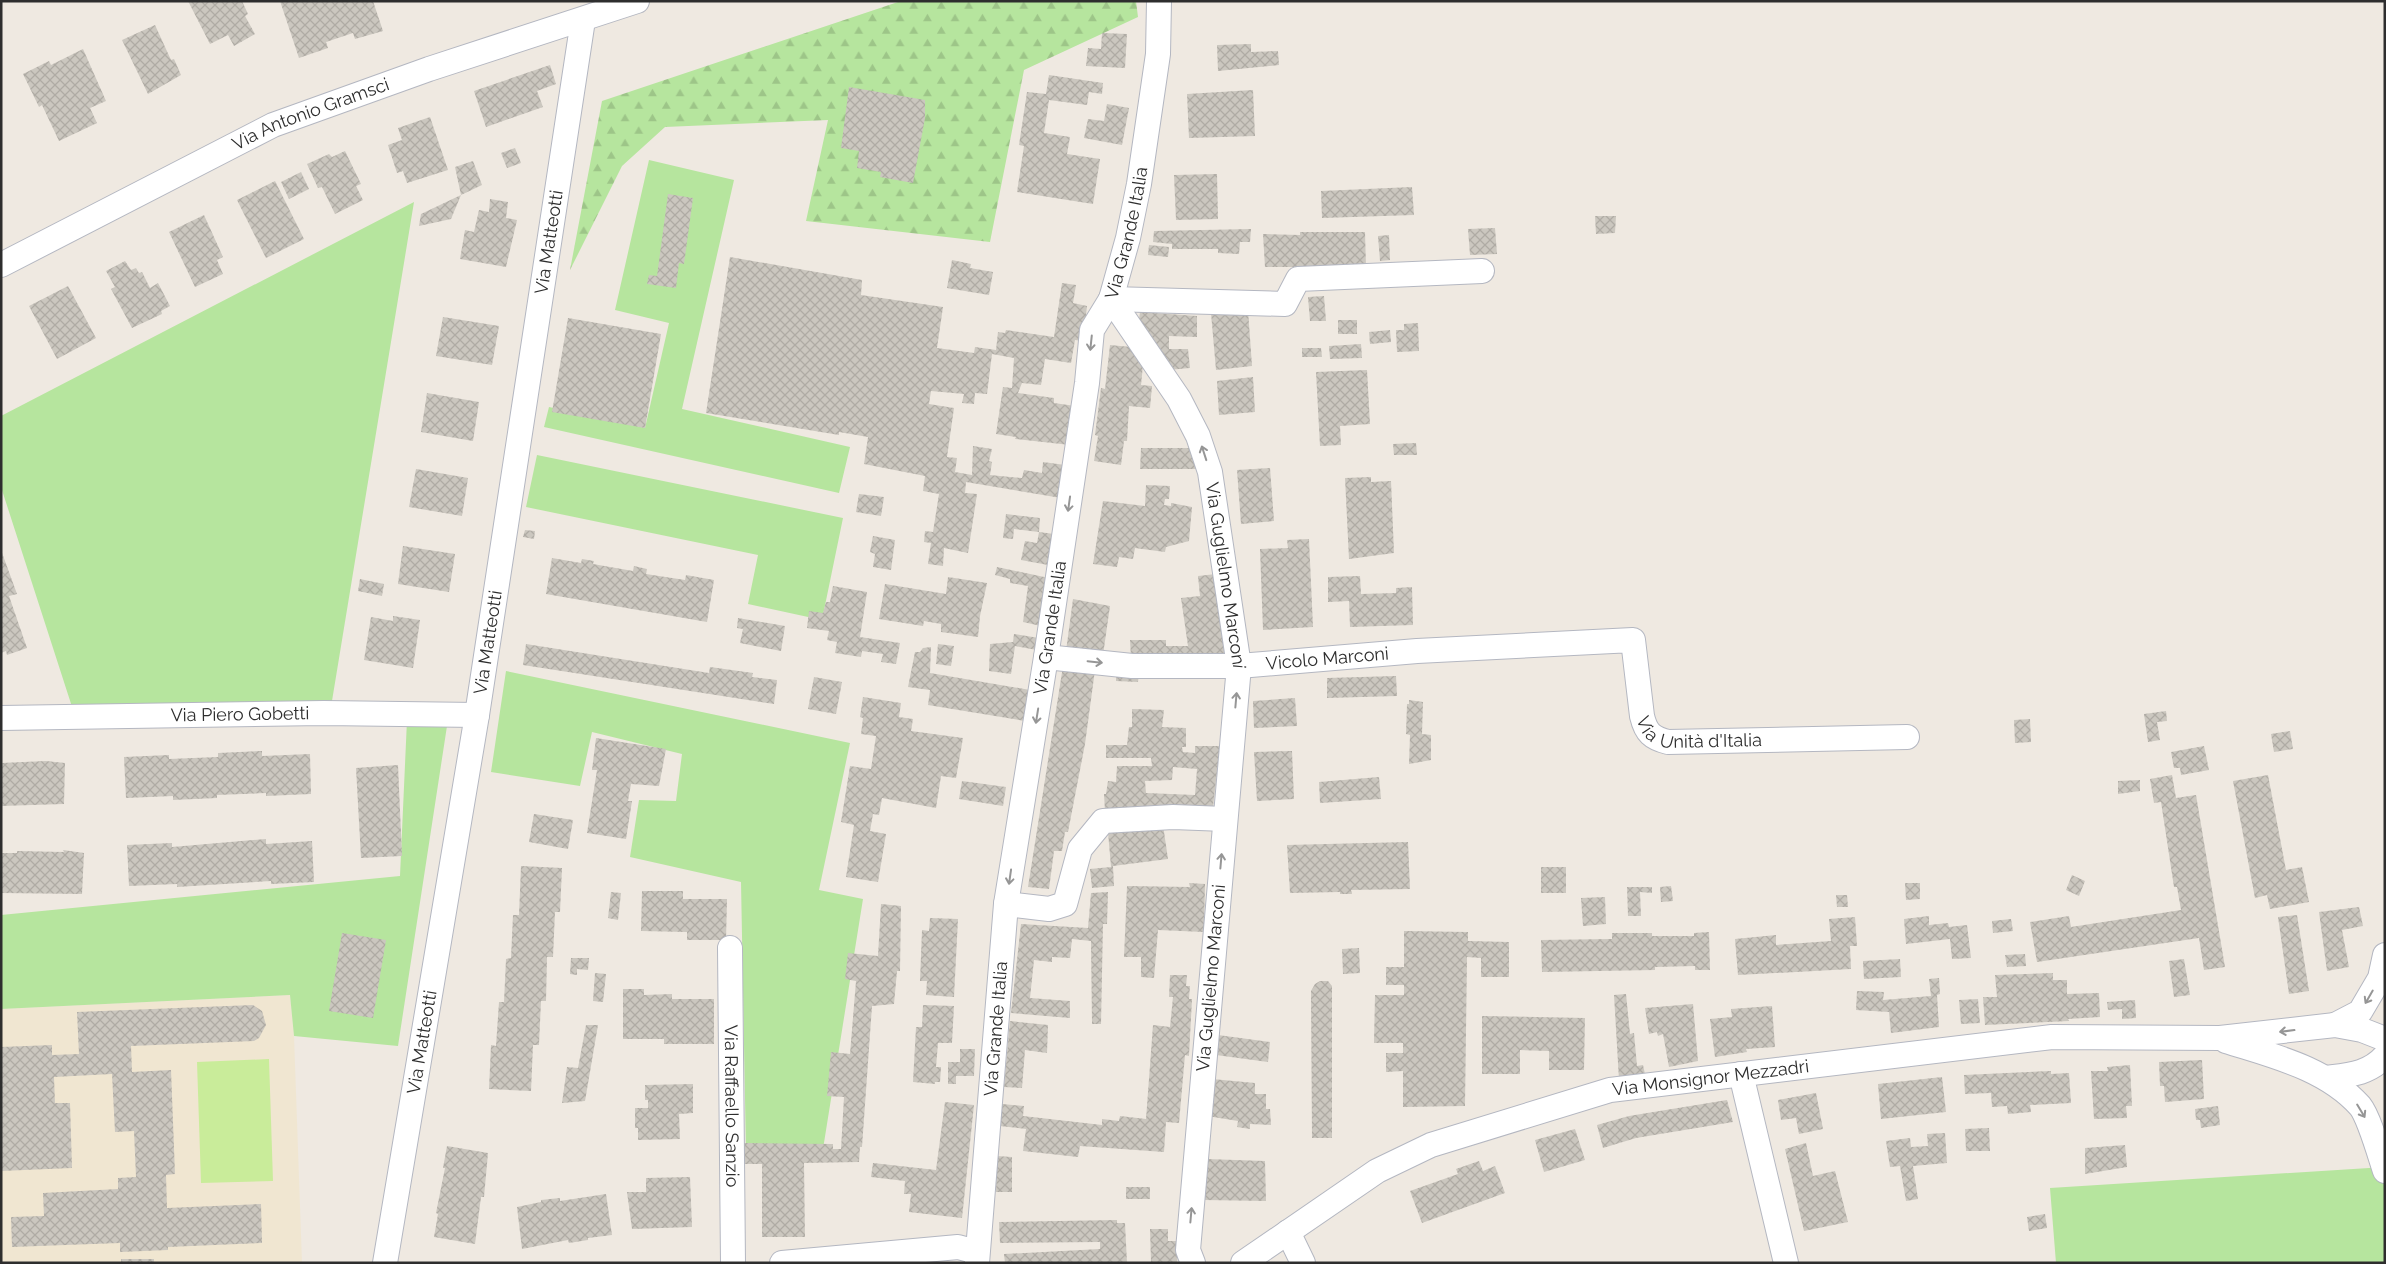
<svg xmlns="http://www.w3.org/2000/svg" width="2386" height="1264" font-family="Raleway,sans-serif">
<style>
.education{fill:#f0e6d1}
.grass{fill:#b6e59e}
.forest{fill:url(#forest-firs)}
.pitch{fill:#c9ec9a}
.building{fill:url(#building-cross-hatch);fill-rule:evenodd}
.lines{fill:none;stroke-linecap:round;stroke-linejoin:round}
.minor-casing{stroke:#b4b7c1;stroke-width:26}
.minor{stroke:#fff;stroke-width:24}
.oneway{stroke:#969696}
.labels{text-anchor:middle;stroke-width:4;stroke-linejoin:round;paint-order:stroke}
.street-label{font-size:18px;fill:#2e2e2e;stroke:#fff}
</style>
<defs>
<pattern id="forest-firs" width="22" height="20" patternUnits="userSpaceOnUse" patternTransform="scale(1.25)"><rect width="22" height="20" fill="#b6e59e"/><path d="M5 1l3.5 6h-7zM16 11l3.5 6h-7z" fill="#9dc588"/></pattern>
<pattern id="building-cross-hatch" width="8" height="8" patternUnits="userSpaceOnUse" patternTransform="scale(1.25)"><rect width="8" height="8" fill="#cbc7bf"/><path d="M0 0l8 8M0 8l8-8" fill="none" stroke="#afaba4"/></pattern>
</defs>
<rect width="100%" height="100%" fill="#efe9e1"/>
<path class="education" d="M290 995 294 1036 302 1263H1V1009Z"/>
<path class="grass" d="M649 160 734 180 682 409 850 447 839 493 544 427 549 407 645 428 669 323 615 310Z
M414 202 331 707 74 713 1 487V416Z
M537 455 843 518 822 620 748 604 758 555 526 507Z
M506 671 850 743 819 890 863 899 823 1149 746 1152 741 882 630 857 639 800 676 801 682 754 592 732 580 786 491 772Z
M407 720 447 726 398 1046 294 1036 290 995 1 1009V915L400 876Z
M2385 1167V1263H2056L2050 1188Z"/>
<path class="forest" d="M901 1H1136L1138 17 1024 70 990 242 806 221 828 120 665 127 622 166 570 270 602 101Z"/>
<path class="pitch" d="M269 1059 273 1181 201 1183 197 1062Z"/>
<path class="building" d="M188 1H242L248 14 245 16 255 34 234 46 228 35 210 44Z
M280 1H373L383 31 355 39 353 33 326 42 328 48 299 58Z
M155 25 171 60 174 59 181 75 148 94 122 40Z
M1102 33 1127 34 1125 68 1086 66 1088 48 1101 49Z
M1251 44V52L1278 51 1279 65 1218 71 1217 45Z
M83 49 106 101 90 108 97 123 59 141 42 105 39 107 23 74 49 61 51 65Z
M550 65 556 84 537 91 543 107 486 127 474 91Z
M1049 75 1103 83 1102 94 1089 92 1087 105 1049 100 1044 133 1070 137 1067 154 1100 159 1093 204 1017 192 1024 146 1019 145 1027 92 1046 94Z
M849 87 925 100V118L913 183 880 177 881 172 857 168 859 151 841 148Z
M1253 90 1255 136 1189 138 1187 94Z
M1107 104 1129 108 1122 145 1084 138 1088 119 1104 121Z
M430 117 448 170 407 183 403 171 397 173 388 145 402 140 398 128Z
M515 148 521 163 507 168 501 153Z
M345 151 361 184 356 186 363 200 335 214 322 187 318 188 307 164 329 154 332 157Z
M473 161 482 185 461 195 451 219 419 226 421 214 461 195 455 167Z
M301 172 309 189 289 199 281 182Z
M1217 174 1218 219 1176 220 1174 175Z
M275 181 304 239 266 258 237 200Z
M1412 187 1414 215 1322 218 1321 191Z
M668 194 693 198 684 264 679 263 676 288 647 284 649 275 657 276Z
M490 199 508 202 506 218 517 220 506 267 460 259 465 230 474 232 479 210 489 212Z
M204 215 223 257 217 260 223 274 195 287 169 232Z
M1595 216H1616L1615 233 1596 234Z
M1495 228 1497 254 1470 255 1468 229Z
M1251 229 1250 242H1240L1239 254 1218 253V249H1172V244L1153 242 1154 231Z
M1300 232H1365L1366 267H1265L1263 234 1300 235Z
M1389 235 1390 260 1380 261 1378 236Z
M1149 245 1169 247 1168 257 1148 255Z
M730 257 862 280 861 295 943 307 937 348 974 353 975 347 996 350 998 332 1005 333 1006 330 1054 337 1062 283 1076 285 1073 303 1087 306 1083 341 1075 340 1071 363 1045 359 1041 385 1022 383 1018 393 1054 398V403L1075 406 1070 445 1015 439 1016 437 996 434 1003 387 1012 388 1014 358 992 354 987 394 975 393 974 404 962 403 964 394 931 391 929 404 954 408 947 457 957 458 955 472 972 475 973 446 992 449 989 461 992 462 990 475 1022 478 1024 470 1042 473 1043 462 1065 465 1061 498 966 482 965 493 977 494 968 553 944 548 943 566 928 564 931 543 924 542 925 531 933 532 939 494 923 491 925 476 864 464 868 437 839 432V435L706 413Z
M952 260 971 264 970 268 993 272 989 295 947 288Z
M125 261 131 270 136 268 139 273 142 272 150 288 158 283 170 306 161 311 162 314 132 328 111 289 115 287 106 271Z
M68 286 96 338 57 359 29 306Z
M1324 296 1326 321H1310L1308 297Z
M1248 310 1252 366 1216 370 1211 313Z
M1140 312 1197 316V337L1169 336V349H1188L1190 368 1168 370 1139 319Z
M443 317 499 326 492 365 436 356Z
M568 318 661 334 645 428 552 412Z
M1338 320H1357V334H1338Z
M1418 323 1419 351 1397 352 1396 330H1404V324Z
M1390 330 1391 342 1370 344 1369 332Z
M1361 344 1362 358 1330 359 1329 346Z
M1110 345 1131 347 1143 365 1141 385 1152 386 1150 408 1129 406 1127 441H1124L1121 465 1094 461 1098 436 1095 435 1101 388 1105 389Z
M1302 348H1321L1322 357H1302Z
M1367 370 1370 424 1340 426 1341 445 1320 446 1316 372Z
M1253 377 1255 412 1219 415 1217 381Z
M427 393 479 402 473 441 421 432Z
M1416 443 1417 455H1394L1393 444Z
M1141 448H1193L1197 469H1140Z
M1270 468 1274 521 1241 524 1237 470Z
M416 469 468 478 462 516 409 507Z
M1371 477V482L1391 481 1394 553 1349 559 1345 478Z
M1146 485 1170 486 1169 499H1165L1164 505 1171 506V503L1192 507 1189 541 1166 547 1165 552 1135 548 1133 559 1119 557 1117 567 1093 564 1103 501 1145 506Z
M859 494 884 497 881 516 856 512Z
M1006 514 1040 518 1039 532 1014 529 1013 539 1003 538Z
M525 530 535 531 534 539 523 537Z
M1039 532 1054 534 1048 565 1021 560 1025 541 1037 543Z
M873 536 895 540 891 570 873 567 875 554 870 552Z
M1309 539 1313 627 1263 630 1260 549 1288 548 1287 540Z
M403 546 455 554 449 592 398 584Z
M1 550 17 594 9 596 27 648 7 655 6 651 1 653Z
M552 558 581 563 582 559 594 561 593 564 633 571 634 566 647 569 646 574 685 580 686 575 714 580 707 622 546 594Z
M997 567 1049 578 1041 626 1023 622 1028 586 1010 583V579L995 575Z
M1216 574 1225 660 1131 658 1130 640H1166V646H1188L1181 598 1200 596 1198 576Z
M1360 576 1361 594 1396 593V588L1412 587 1413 625 1350 627 1349 601 1328 602V577Z
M948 577 987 583 980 616 978 637 941 632V624L924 621 923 626 879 619 885 584 946 594Z
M360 579 384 584 382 596 358 591Z
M833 586 867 592 860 637 900 643 896 664 881 662 883 654 862 651 861 657 835 653 837 642 827 640 829 631 807 628 809 611 823 613 826 602H830Z
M1073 599 1110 606 1103 655 1066 651Z
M393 616 420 620 413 668 364 660 371 617 393 621Z
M738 618 785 626 781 651 740 643 743 629 737 628Z
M1014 634 1039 638 1037 650 1015 646 1011 674 989 671 990 644 1013 642Z
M526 644 709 673 710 667 753 673 752 677 777 680 774 704 523 665Z
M938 644 954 646 951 666 936 664Z
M931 647 930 673 1030 690 1025 721 928 705 930 690 908 687 915 652H920L923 648Z
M1063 666 1095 670 1085 744 1068 832H1065L1062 851H1054L1049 889 1028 887Z
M1116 670 1139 671 1138 682 1116 681Z
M1396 676 1397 696 1327 698V678Z
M814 677 842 682 836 714 808 709Z
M863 697 901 703 899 717 913 719 911 731 963 738 956 778 941 776 936 808 882 798 879 815 873 814 870 831 886 834 878 882 846 877 854 825 841 822 850 766 871 769 876 736 861 734 863 718 860 717Z
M1295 698 1297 726 1254 728 1253 701Z
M1409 700 1423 702 1422 734 1431 735V760L1409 764 1410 735 1406 734 1407 704H1409Z
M1132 709 1164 710 1162 727 1186 728V747H1182L1183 752 1195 753V746H1220L1213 807 1105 811 1104 794H1106L1108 781 1116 782 1117 766H1152L1151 758H1106V745H1127L1129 727H1132ZM1173 767 1197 769 1195 795 1146 793 1145 781 1172 780Z
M2166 711 2167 721 2157 722 2160 740 2148 742 2144 714Z
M2030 719 2031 742 2015 743 2014 720Z
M2290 731 2293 749 2274 752 2271 734Z
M596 738 666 749 659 786 631 784 628 801H632L626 839 587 833 597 770H592Z
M2204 746 2209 770 2181 775 2180 768H2174L2171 752Z
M262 751V756L310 754 311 794 266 796V793L217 795V798L173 800V796L126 798 124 757 169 755V759L218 757V753Z
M1292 751 1294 799 1257 801 1254 752Z
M46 761 65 763 64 804 1 806V763Z
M398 765 402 856 361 858 356 768Z
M2172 775 2176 798 2196 795 2225 967 2204 970 2199 938 2037 962 2030 922 2069 916 2071 927 2181 910 2177 887H2174L2161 802 2154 803 2150 779Z
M2268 775 2286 870 2302 867 2309 902 2270 909 2267 895 2255 898 2233 781Z
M1379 777 1381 799 1320 803 1319 782Z
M2140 780V791L2118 794V781Z
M962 781 1006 787 1003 806 959 799Z
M534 814 573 820 568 849 529 842Z
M1163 825 1168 859 1113 866 1114 886 1092 888 1090 869 1111 867 1108 832Z
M266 839V844L312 841 314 882 271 884V881L177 887V884L129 886 127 845 172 843V847Z
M1408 842 1410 889 1351 890 1352 894H1340V892L1290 893 1287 845Z
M63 850 84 853 82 894 1 893V853H17V851L64 852Z
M521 866 562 868 560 912H555L553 957H547L546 1001H541L539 1045H533L531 1091 489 1089 491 1045 496 1046 499 1002H504L506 959 511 958 513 915H519Z
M1541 867H1566V893H1541Z
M2072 875 2085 881 2079 896 2066 890Z
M1189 883 1205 884 1204 932 1158 930 1154 978 1141 977V957H1124L1127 886 1190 887Z
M1905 883H1920V899L1906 900Z
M1671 886 1673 901 1661 902 1660 887Z
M1627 887H1652V893L1640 892 1641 916H1628Z
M642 891H683V899H727L726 940H687V932L641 931Z
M611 892 621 893 618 920 608 918Z
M1108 892 1107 924H1103L1101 1024H1092L1091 941 1072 939 1070 958 1052 957V962L1034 960 1030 998 1070 1001V1018L1011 1013 1021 924 1088 928 1091 893Z
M1836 895H1847L1848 907H1837Z
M1605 897 1606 924 1583 926 1581 898Z
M881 904 901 906 900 971H897L894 1004 872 1006 862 1147H860L859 1162 804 1163 805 1237H762V1164H742L743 1143 833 1144V1149H841L844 1097 827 1096 831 1052 850 1054 856 981 845 979 848 953 878 956Z
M2359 907 2363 926 2342 930 2349 967 2327 971 2319 912Z
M2297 915 2309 991 2289 994 2278 917Z
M1929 916V925L1948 923 1949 927 1967 925 1971 958 1952 959 1950 939 1906 944 1904 919Z
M1855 917 1857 946H1850L1851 969 1738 975 1735 939 1776 935V945L1831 941 1829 919Z
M930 918 958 919 954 997 926 995 927 981H920L922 930 929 931Z
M2011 919 2013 931 1993 933 1992 921Z
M1404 931 1468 932V941L1509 942V977H1481V958L1467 957 1465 1106 1403 1107V1071L1386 1072V1053H1403V1043H1374L1375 995H1404V985H1386V967H1404Z
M1709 932 1710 970H1695V966L1655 967V970L1542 972 1541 940 1612 939V933H1652V936H1694V933Z
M342 933 386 940 373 1018 329 1011Z
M1359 948 1360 973 1343 974 1342 949Z
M2025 954 2026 966 2007 967 2005 955Z
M571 958H589L588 970 577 969V975L570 974Z
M1900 959 1901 977 1864 979 1863 961Z
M2184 959 2190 995 2174 997 2169 961Z
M595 973 606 974 603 1002 593 1001Z
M2053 973V980H2067V994L2099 993 2100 1017 2068 1019 2069 1021 1985 1025 1983 997H1997L1995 975Z
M1170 975H1187L1186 986H1190L1189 999H1192L1189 1056 1185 1055 1179 1123 1166 1122 1164 1152 1080 1146 1078 1157 1023 1151 1026 1129 1000 1126 1002 1104 1024 1106 1023 1116 1102 1125V1119L1119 1121 1120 1116 1146 1119 1153 1025 1170 1027 1173 997H1169Z
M1939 978 1940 994 1937 995 1939 1027 1891 1033 1889 1012 1856 1010 1857 991 1884 992 1883 1000 1931 996 1929 979Z
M1320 981H1328L1332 986V1138H1312L1311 991 1315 984Z
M623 989H644V995L672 994V999H714V1044H664V1039H623Z
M1626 994 1630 1034 1634 1033 1637 1066 1643 1065 1645 1074 1619 1080 1614 995Z
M1978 999 1980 1023 1961 1024 1959 1000Z
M2135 1000 2136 1018 2122 1019V1009L2108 1010 2107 1002Z
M1693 1004 1698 1061 1669 1067 1663 1034 1658 1036 1657 1032 1649 1034 1645 1008Z
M253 1005 262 1011 266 1025 259 1038 254 1041 131 1046 132 1072 171 1070 175 1174 166 1175 167 1208 261 1204 262 1243 168 1247V1250L120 1252V1243L12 1247 11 1217 44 1216 43 1193 118 1189V1178L136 1177 134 1131 115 1132 112 1074 54 1077 55 1103H70L72 1168 1 1171V1047L52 1045V1055L79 1054 77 1012Z
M923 1005 954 1006 952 1043H938L936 1067H941L940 1082H935V1084L913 1082 916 1027H922Z
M1772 1006 1775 1047 1746 1049 1747 1052 1715 1057 1710 1019 1732 1017 1731 1009Z
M1482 1016 1585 1018 1584 1070H1549V1051L1520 1050V1074H1482Z
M1010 1021 1048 1025 1047 1053 1025 1050 1022 1088 1004 1087Z
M586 1025H598L585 1101 562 1103 567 1067 578 1068Z
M1218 1035 1270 1042 1268 1062 1216 1055Z
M960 1049H975L974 1076H956V1084H948V1062H960Z
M2202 1060 2204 1099 2165 1102 2164 1086H2160L2159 1062Z
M2130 1065 2132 1106H2126L2127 1118 2094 1119 2091 1071H2108L2107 1067Z
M2051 1071V1074L2069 1073 2071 1103 2030 1105 2031 1112 2008 1114 2007 1106 1992 1107 1991 1093 1965 1094 1964 1075Z
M1942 1077 1946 1112 1881 1119 1878 1084Z
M1212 1079 1255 1083V1094H1266V1109H1270L1271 1125 1250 1124V1129L1237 1127 1238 1121 1207 1116Z
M693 1084V1113L679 1114 680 1139 638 1140V1128H635V1108H648V1100H645V1085Z
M1816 1093 1823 1129 1799 1134 1796 1118 1781 1120 1778 1100Z
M1727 1100 1733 1122 1636 1138 1603 1148 1597 1125 1629 1116Z
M945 1102 974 1105 962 1218 909 1212 911 1194H904L905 1181 871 1177 873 1163 936 1170Z
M2218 1106 2220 1125 2201 1128 2200 1120H2196L2195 1109Z
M1989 1128 1990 1151H1966L1965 1129Z
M1575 1129 1585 1160 1544 1172 1535 1140Z
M1945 1133 1947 1163 1913 1166 1918 1199 1906 1201 1900 1166 1890 1167 1886 1141 1910 1138 1911 1147 1928 1146 1927 1134Z
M1806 1143 1813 1176 1835 1171 1848 1222 1804 1231 1785 1149Z
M2125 1145 2127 1167 2085 1174V1148Z
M447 1146 488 1153 484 1197H481L475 1244 434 1237 438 1214 436 1213 445 1168H443Z
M997 1156 1012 1157V1192H996Z
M1206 1159 1265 1161 1266 1201 1204 1200Z
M1479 1161 1483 1171 1495 1166 1505 1193 1422 1223 1410 1191 1458 1174 1456 1169Z
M690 1177 692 1227 632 1229 627 1192H646V1178Z
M1126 1187H1150V1199H1126Z
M606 1194 612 1235 588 1238V1240L569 1243 568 1240 522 1249 517 1207 541 1202V1200L560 1198V1201Z
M2045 1214 2047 1228 2029 1231 2027 1217Z
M1117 1220V1223H1125L1127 1263H1005L1004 1254 1100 1249V1242L1000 1243 999 1222Z
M1150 1229H1168V1241H1179L1177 1263H1151Z
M121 1259H154V1263H121Z"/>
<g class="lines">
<g class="minor-casing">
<g id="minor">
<path id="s1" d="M1 265 273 125 429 69 637 1"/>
<path id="s2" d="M1111 299 1179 399 1198 436 1210 472 1239 666 1188 1250 1193 1263"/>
<path d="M1111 299 1285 304 1298 279 1482 271"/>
<path id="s3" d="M1046 657 1132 666H1239L1417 651 1633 640 1642 716C1646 733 1652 738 1668 742L1907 737"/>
<path id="s4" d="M1 718 324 713 477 715"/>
<path d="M1006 904 1049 909 1065 904 1080 849 1103 821 1173 817 1225 819"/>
<path id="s5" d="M730 948 733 1263"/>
<path d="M2335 1025 2360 1012 2380 978 2385 955"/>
<path d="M2226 1041C2273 1056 2326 1068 2360 1106 2369 1117 2380 1156 2385 1171"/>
<path d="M1741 1074 1786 1263"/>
<path d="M2326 1078C2349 1075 2369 1074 2385 1056"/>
<path d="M1288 1232 1303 1263"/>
<path id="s6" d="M385 1263 477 715 583 20"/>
<path d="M782 1263 958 1247 977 1252"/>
<path id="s7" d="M977 1263 1006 904 1046 657 1087 383 1092 330 1111 299 1128 238 1139 184 1158 54 1159 1"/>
<path id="s8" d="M1243 1263 1377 1171 1431 1145 1610 1090 2052 1037 2220 1038 2335 1025 2362 1030 2385 1039"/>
</g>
</g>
<use href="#minor" class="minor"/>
</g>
<defs><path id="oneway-shaft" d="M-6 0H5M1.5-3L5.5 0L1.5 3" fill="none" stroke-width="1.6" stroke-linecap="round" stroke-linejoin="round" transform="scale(1.25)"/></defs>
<g class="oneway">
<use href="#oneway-shaft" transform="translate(1091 343) rotate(96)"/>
<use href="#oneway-shaft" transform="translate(1204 453) rotate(-108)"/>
<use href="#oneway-shaft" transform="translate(1069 504) rotate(98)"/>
<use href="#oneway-shaft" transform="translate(1095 662) rotate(6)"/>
<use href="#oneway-shaft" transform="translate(1236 700) rotate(-85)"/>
<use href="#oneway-shaft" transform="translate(1037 716) rotate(99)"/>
<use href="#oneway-shaft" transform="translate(1221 861) rotate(-85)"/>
<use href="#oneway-shaft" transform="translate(1010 877) rotate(98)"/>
<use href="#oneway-shaft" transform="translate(2369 997) rotate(120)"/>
<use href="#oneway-shaft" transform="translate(2287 1031) rotate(173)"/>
<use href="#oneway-shaft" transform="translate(2361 1111) rotate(59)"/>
<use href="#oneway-shaft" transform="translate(1191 1215) rotate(-85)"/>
</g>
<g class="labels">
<g class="street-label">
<text dy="6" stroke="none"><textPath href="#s1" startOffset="345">Via Antonio Gramsci</textPath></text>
<text dy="6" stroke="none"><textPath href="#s7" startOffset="1045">Via Grande Italia</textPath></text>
<text dy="6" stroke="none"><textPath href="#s6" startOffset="1034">Via Matteotti</textPath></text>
<text dy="6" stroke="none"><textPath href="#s2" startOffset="305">Via Guglielmo Marconi</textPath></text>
<text dy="6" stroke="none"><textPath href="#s7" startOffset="640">Via Grande Italia</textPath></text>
<text dy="6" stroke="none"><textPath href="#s6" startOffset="629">Via Matteotti</textPath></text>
<text dy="6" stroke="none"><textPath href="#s3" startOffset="282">Vicolo Marconi</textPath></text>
<text dy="6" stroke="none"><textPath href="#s4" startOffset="239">Via Piero Gobetti</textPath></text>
<text dy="6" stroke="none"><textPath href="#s3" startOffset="732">Via Unità d'Italia</textPath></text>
<text transform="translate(1211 978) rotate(-85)" y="6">Via Guglielmo Marconi</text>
<text dy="6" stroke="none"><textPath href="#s7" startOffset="235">Via Grande Italia</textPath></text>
<text dy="6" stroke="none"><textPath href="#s6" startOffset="224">Via Matteotti</textPath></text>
<text dy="6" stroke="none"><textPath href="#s8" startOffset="511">Via Monsignor Mezzadri</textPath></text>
<text dy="6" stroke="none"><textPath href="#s5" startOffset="158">Via Raffaello Sanzio</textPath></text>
</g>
</g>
<rect width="2386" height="1264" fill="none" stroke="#2e2e2e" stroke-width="5"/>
</svg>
